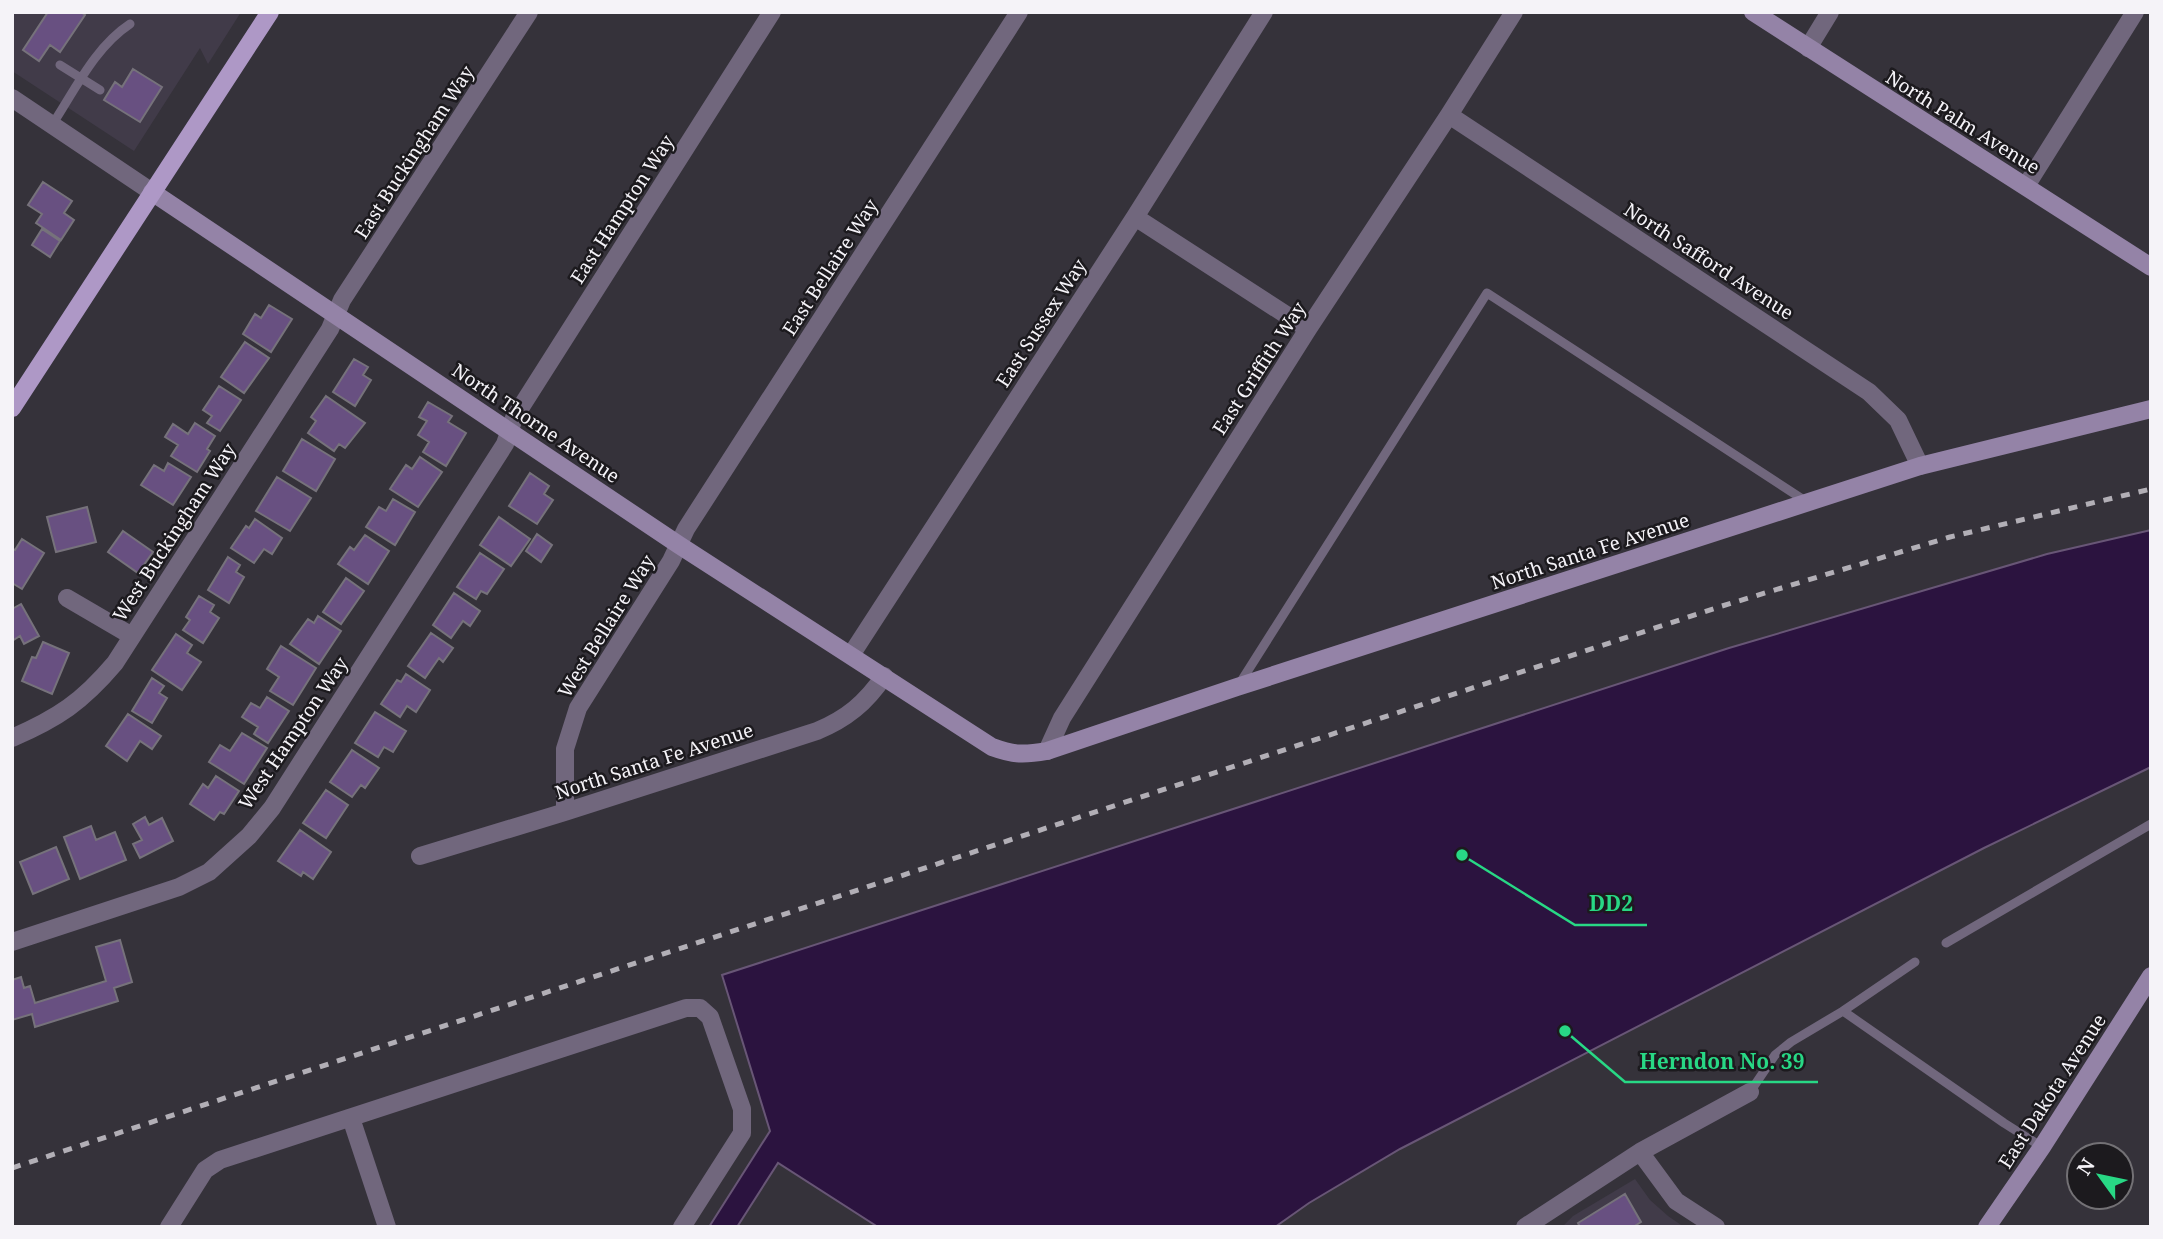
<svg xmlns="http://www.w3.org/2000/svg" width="2163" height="1239" font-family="'Noto Serif',serif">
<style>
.built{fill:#413b49}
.water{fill:#2b133f;stroke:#685676;stroke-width:2}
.building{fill:#685081;stroke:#76727b;stroke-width:2}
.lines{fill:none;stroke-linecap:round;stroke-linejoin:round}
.lane{stroke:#71677d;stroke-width:9}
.street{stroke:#71677d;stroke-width:18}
.secondary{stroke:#9483a7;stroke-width:18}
.primary{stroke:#ae98c6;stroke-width:18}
.rail{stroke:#b2afb6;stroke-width:5;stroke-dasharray:9 9;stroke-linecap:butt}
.labels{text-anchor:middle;stroke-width:5;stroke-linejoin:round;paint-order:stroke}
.street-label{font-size:19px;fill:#f5f3f8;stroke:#1c1a1e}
.leader{fill:none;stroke:#28d885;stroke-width:2.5}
.callout-dot{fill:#28d885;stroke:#1c1a1e;stroke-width:2.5}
.callout-label{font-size:21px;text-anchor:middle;font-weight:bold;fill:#28d885;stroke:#1c1a1e;stroke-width:5;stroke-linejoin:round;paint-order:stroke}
</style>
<rect width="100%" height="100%" fill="#35323a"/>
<path class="built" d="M12 12H241L208 64 200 48 134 151 12 71Z
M1635 1179 1650 1200 1668 1216 1684 1227H1562L1573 1216Z"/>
<path class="water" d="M2151 530V767L1984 848 1400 1149 1309 1203 1275 1227H878L778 1163 737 1227H709L770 1131 722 975 1729 648 2047 554Z"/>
<path class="building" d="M48 12H81L85 15 60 52 50 45 39 61 23 50Z
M133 69 162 87 140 122 104 100 115 82 122 87Z
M43 182 72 201 64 213 74 220 61 240 36 223 42 214 28 205Z
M42 229 60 241 50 257 32 245Z
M269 305 292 319 271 352 243 334 255 314 261 318Z
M245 342 269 358 244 393 221 377Z
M354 359 368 367 363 375 371 380 355 406 333 392Z
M219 386 241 400 220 431 207 423 212 416 203 410Z
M326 396 365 423 345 448 339 444 334 451 308 433 316 421 311 417Z
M428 402 452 416 448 422 466 433 446 466 423 452 429 442 418 435 427 421 419 417Z
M195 423 215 436 207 449 210 451 197 472 171 456 178 445 165 437 173 424 188 434Z
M302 439 335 459 316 491 283 471Z
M420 457 442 472 418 507 390 489 406 465 412 469Z
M168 463 191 477 173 505 141 485 154 465 164 471Z
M530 473 549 486 544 494 553 500 537 524 509 506Z
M277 477 311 498 290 531 256 511Z
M393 499 415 512 395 545 366 527 379 507 386 511Z
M87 507 96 542 56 552 47 517Z
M499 517 530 539 511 566 480 545Z
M255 519 282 538 272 554 264 549 254 563 231 548 246 526 249 528Z
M123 531 153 552 138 573 108 552Z
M537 534 552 545 541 562 526 551Z
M365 535 389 551 368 584 338 564 350 547 354 550Z
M22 539 44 553 22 589 12 583V549L15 550Z
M480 553 504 569 487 594 481 591 476 599 457 587Z
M228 557 240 565 236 572 244 577 229 603 208 590Z
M346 578 364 591 341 624 323 612Z
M454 593 480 611 470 626 463 621 451 638 433 625Z
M199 596 214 605 210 612 219 618 203 643 183 630 190 620 186 617Z
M21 604 39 636 24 644 20 636 12 641V609Z
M318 616 341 631 319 664 290 644 308 619 314 623Z
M431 633 453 648 443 662 439 658 425 678 408 666Z
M176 634 192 645 187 653 201 662 182 690 152 670Z
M43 642 69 653 52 694 22 681 32 657 36 658Z
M281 646 316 668 293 705 270 691 279 677 267 669Z
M406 674 430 690 416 712 407 706 400 717 381 704 397 680 401 682Z
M152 678 164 686 159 693 167 698 152 723 132 711Z
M267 697 289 711 268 743 254 734 258 727 242 717 251 703 260 708Z
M375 712 406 731 393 752 384 747 378 757 355 743Z
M128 714 161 736 152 749 140 741 127 761 106 746Z
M242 733 267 748 244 784 209 762 220 745 230 751Z
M352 750 379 768 365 788 361 785 352 797 330 782Z
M216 776 239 791 224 814 220 812 214 820 190 804 203 784 208 788Z
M326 790 348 805 326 838 303 823Z
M145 817 149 825 162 818 173 841 140 858 133 844 142 840 133 824Z
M91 826 96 840 115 832 126 860 80 879 64 837Z
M300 830 331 852 313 879 303 872 301 876 278 861Z
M56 847 69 879 33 894 20 862Z
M120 940 132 982 114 988 118 1001 35 1027 32 1014 12 1020V980L21 977 24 988 30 986 35 1003 106 981 96 947Z
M1625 1194 1641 1222 1633 1227H1580L1578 1223Z"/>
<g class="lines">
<path class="lane" d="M60 65 100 90
M52 125C75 90 95 47 130 24
M1240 683 1487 293 1807 502
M1946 943 2151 824
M1843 1011 1915 962
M1750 1092 1775 1055 1791 1042 1843 1011 2004 1123 2042 1147"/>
<path class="street" d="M1808 48 1830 12
M12 98 152 192
M1449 115 1869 392 1898 420 1920 466
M2026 186 2135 12
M1135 217 1308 329
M67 598 132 636
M851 655 1135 217 1264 12
M12 738C58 718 82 702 115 663L330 329 342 300 529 12
M1047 751 1062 718 1308 329 1449 115 1514 12
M565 812V749L578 708 671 561 686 529 1019 12
M420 856 565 812 817 731C846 719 866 703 884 676
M12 942 179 887 209 872 249 836 272 808 505 444 514 418 772 12
M351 1118 387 1227
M1640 1152 1676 1201 1716 1227
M169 1227 205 1170 220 1160 686 1008H700L710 1017 742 1109V1133L682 1227
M1525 1227 1640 1152 1750 1092"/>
<path class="secondary" d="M1753 12 2151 267
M152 192 679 545 992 747C1014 755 1024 755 1047 751L1237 687 1920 466 2151 409
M1987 1227 2042 1147 2151 976"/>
<path class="primary" d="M12 408 270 12"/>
<path class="rail" d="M12 1168 1722 606 1950 537 2151 489"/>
</g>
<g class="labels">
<g class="street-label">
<text transform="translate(1963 122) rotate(32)" y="7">North Palm Avenue</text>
<text transform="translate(414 152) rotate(-57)" y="7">East Buckingham Way</text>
<text transform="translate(622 209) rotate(-57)" y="7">East Hampton Way</text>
<text transform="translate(1709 261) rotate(33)" y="7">North Safford Avenue</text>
<text transform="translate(830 267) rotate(-57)" y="7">East Bellaire Way</text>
<text transform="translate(1041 323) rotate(-57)" y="7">East Sussex Way</text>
<text transform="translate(1259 368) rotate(-57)" y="7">East Griffith Way</text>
<text transform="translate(536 423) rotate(34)" y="7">North Thorne Avenue</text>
<text transform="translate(174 532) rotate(-57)" y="7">West Buckingham Way</text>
<text transform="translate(1590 551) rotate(-18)" y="7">North Santa Fe Avenue</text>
<text transform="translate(606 626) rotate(-58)" y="7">West Bellaire Way</text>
<text transform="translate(293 733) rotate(-56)" y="7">West Hampton Way</text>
<text transform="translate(654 761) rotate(-18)" y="7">North Santa Fe Avenue</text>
<text transform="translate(2052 1091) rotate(-57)" y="7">East Dakota Avenue</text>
</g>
</g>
<path class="leader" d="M1462 855L1575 925H1647M1565 1031L1625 1082H1818"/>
<g class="callout-dot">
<circle cx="1462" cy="855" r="7"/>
<circle cx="1565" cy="1031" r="7"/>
</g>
<g class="callout-label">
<text x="1611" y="911">DD2</text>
<text x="1722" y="1069">Herndon No. 39</text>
</g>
<rect width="2163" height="1239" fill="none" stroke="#f5f3f8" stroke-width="28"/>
<g transform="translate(2100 1176) rotate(303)"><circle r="33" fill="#1c1a1e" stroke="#737175" stroke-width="2"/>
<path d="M0-5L12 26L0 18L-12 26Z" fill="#28d885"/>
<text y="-10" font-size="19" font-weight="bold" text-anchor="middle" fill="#f5f3f8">N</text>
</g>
</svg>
